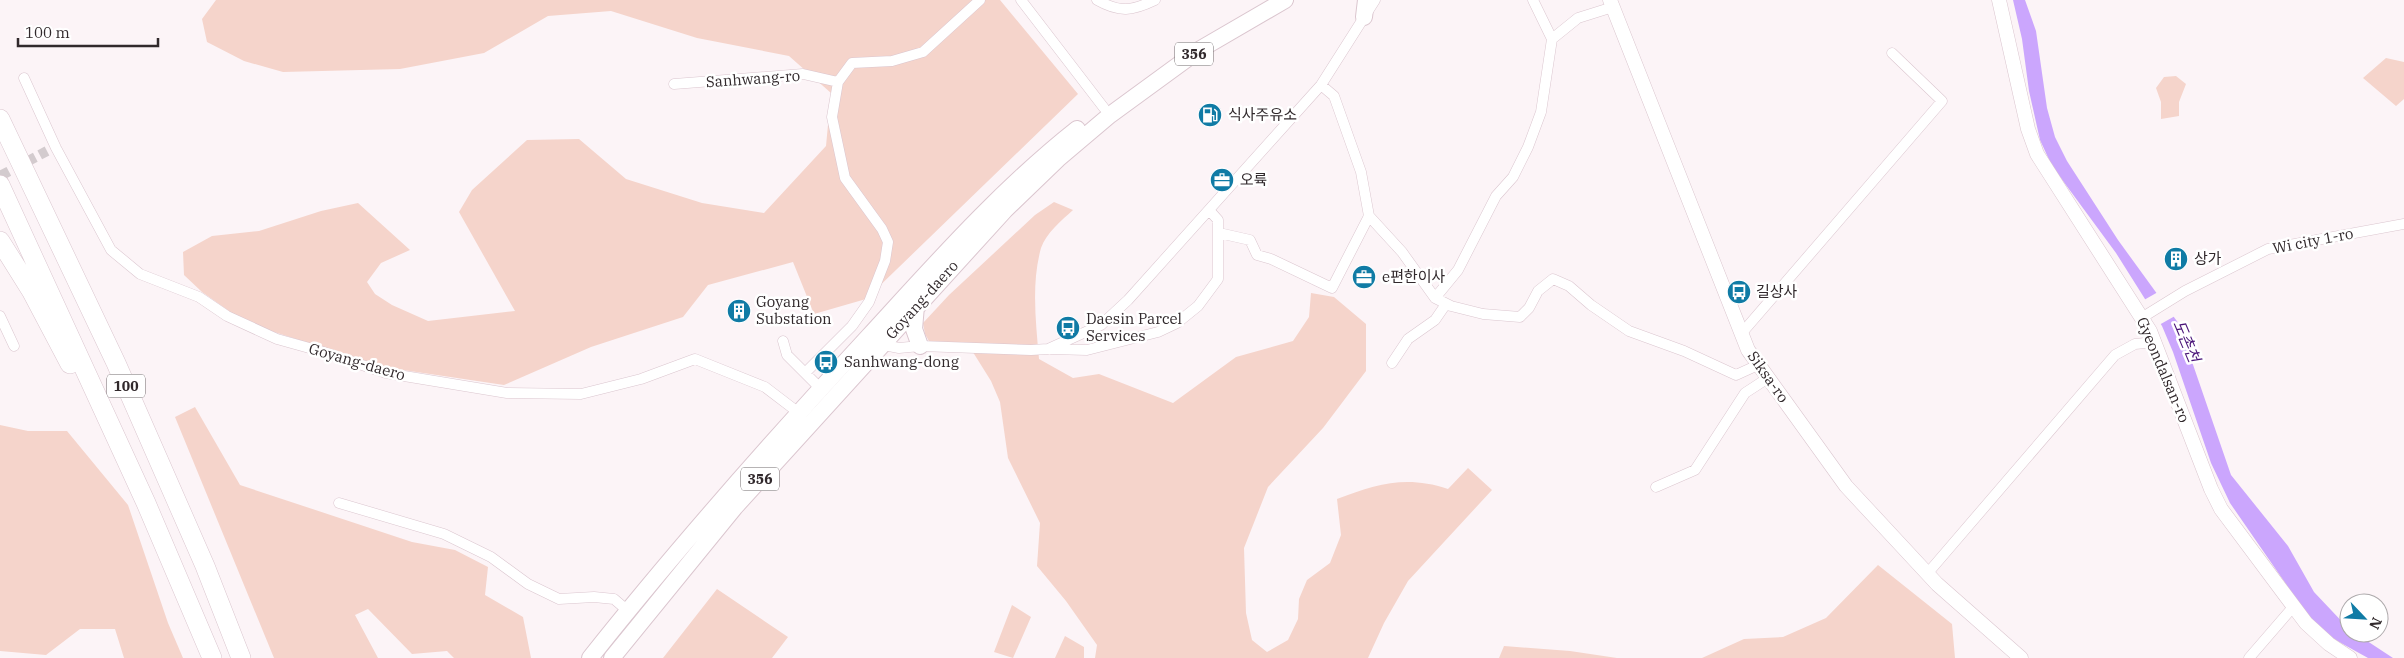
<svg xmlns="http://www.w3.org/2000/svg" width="2404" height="658" font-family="'IBM Plex Serif','Noto Sans KR',serif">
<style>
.green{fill:#f5d4cb}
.water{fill:#cba6fd}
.pier{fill:#fcf4f7}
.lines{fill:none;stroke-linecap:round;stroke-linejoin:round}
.street-tunnel{stroke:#d3cbce;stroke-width:10;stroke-dasharray:10 5;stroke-linecap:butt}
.street-casing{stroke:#dbc6cf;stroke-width:11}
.secondary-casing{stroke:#dbc6cf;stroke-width:15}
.primary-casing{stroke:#dbc6cf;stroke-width:18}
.highway-casing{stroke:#dbc6cf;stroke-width:20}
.street{stroke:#fff;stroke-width:10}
.secondary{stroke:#fff;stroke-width:14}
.primary{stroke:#fff;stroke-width:16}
.highway{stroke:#fff;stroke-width:19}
.labels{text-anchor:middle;stroke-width:5;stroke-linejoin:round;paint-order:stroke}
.shield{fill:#fff;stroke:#6f696b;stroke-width:1}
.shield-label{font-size:14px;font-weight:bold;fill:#31292c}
.street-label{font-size:15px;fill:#31292c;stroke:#fff}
.poi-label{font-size:15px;fill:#31292c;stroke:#fff;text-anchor:start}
.water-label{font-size:16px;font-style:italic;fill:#491378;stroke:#fff}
</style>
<rect width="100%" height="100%" fill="#fcf4f7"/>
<path class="green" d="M216 0H1000L1078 94 866 299 814 314 793 262 708 285 683 317 591 347 504 385 383 367 246 323 202 292 184 275 183 252 212 236 259 231 321 211 358 203 410 250 381 263 367 282 375 294 392 305 428 321 515 311 459 212 472 190 527 140 579 139 626 179 702 203 764 213 826 146 831 93 789 56 697 38 611 11 548 16 484 53 400 69 283 72 244 61 207 42 202 19Z
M2386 58 2404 62V99L2396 106 2363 78Z
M2176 76 2186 84 2179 102V116L2161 119V102L2156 88 2164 77Z
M1054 202 1073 210C1062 220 1046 233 1041 248 1031 284 1036 323 1039 359L1073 378 1099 374 1173 403 1236 357 1293 341 1309 317 1311 293 1334 297 1366 324V371L1323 428 1268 487 1244 548 1246 613 1252 640 1267 652 1288 640 1298 619 1299 599 1307 580 1330 563 1341 535 1337 499C1377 484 1406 475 1448 489L1468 468 1492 490 1408 581 1384 623 1368 658H1095L1097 645 1066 601 1037 566 1040 523 1008 458 1000 402 991 381 971 349 930 343 925 334 923 323 949 295 1035 215Z
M195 407 240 485 412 542 455 550 488 567 485 595 523 617 531 658H454L447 651 412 654 368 609 355 615 378 658H274L175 417Z
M0 425 28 431H67L128 505 168 623 183 658H124L115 629H80L46 655 0 651Z
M1878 565 1952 624 1955 658H1702L1744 639 1783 637 1826 618Z
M717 589 788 637 772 658H663Z
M1012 605 1031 617 1013 658 994 652Z
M1065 636 1084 647V658H1055Z
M1504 646 1570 651 1617 658H1499Z"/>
<path class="water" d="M2013 0H2025L2036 31 2047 108 2055 137 2067 161 2118 240 2179 324 2231 475 2288 546 2314 592 2349 629V633H2355L2393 658H2368L2332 638 2310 619 2230 503 2211 463 2173 352 2162 326 2116 253 2052 166 2040 140 2029 91 2022 39Z"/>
<path class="pier" d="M2158 292 2175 316 2159 325 2144 300Z"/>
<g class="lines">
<path class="street-tunnel" d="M0 176 47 151"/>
<g class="street-casing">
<path id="street" d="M1021 0 1104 108
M1097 0C1120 13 1132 11 1155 0
M1533 0 1552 39
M24 78 56 148 111 250 140 274 199 297 227 316 277 339 320 351 386 373 507 393 581 394 641 379 695 359 765 387 799 413
M674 84 803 74 838 82
M1321 85 1334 96 1361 172 1369 216 1402 252 1435 298 1451 306 1483 314 1520 317 1529 308 1538 291 1553 279 1569 286 1591 305 1629 331 1684 351 1736 375 1758 365
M1219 233 1250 240 1257 255 1271 259 1332 288 1369 216
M1435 298 1458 270 1496 196 1513 177 1528 147 1541 112 1552 39 1578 18 1613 7
M0 316 14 346
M2143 317 2185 291 2268 249 2404 224
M1741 334 1942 101 1892 53
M783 341 787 355 820 388
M879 344 899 348 920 346 1031 350 1048 349 1101 325 1128 300 1321 85 1375 0
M1051 349 1087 350 1158 332 1177 323 1198 306 1218 279V220L1209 210
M1392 363 1408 339 1435 320 1446 304
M805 373 852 326 869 302 885 261 888 242 882 229 845 178 832 117 838 82 852 63 892 61 923 52 980 0
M1656 487 1695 470 1745 393 1768 378
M339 503 444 534 491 557 528 584 559 599 594 597 614 599 628 611
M1927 574 2115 355 2135 344 2156 342
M2249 658 2293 607"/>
</g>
<g class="secondary-casing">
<path id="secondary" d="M1610 0 1748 350 1846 486 1937 584 2021 658
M1999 0 2028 129 2037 154 2150 331 2211 489 2221 509 2306 623 2329 644 2350 658"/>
</g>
<g class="primary-casing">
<path id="primary" d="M1364 17 1366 0
M916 306 914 329 920 346
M590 658C678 547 773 440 869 336 935 264 1001 189 1077 129
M612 658 735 507 1005 210 1058 159 1110 115 1199 50 1285 0"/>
</g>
<g class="highway-casing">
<path id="highway" d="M0 119 116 363 205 566 241 658
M0 185 146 503 212 658
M0 241 32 292 70 364"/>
</g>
<use href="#street" class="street"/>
<use href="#secondary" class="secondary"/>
<use href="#primary" class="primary"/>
<use href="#highway" class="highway"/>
</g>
<defs>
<g id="fuel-disc" transform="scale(1.25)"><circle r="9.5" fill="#107ba5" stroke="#fff"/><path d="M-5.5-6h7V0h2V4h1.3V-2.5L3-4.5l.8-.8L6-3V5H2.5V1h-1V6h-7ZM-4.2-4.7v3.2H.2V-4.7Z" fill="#fff"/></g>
<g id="office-disc" transform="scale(1.25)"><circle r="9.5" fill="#107ba5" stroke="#fff"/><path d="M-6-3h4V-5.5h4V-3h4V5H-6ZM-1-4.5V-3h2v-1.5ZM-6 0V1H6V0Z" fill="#fff"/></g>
<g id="building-disc" transform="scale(1.25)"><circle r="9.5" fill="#107ba5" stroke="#fff"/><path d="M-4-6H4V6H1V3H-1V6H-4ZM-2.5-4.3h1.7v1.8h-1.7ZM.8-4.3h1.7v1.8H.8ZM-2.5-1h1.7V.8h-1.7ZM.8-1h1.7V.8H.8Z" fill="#fff"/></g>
<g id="bus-disc" transform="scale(1.25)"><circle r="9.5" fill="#107ba5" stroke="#fff"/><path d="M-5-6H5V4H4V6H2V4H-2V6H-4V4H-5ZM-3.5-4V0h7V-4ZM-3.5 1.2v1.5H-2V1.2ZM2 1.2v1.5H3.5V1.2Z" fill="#fff"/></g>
</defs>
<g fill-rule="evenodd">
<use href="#fuel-disc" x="1210" y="115"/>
<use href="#office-disc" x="1222" y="180"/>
<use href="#building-disc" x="2176" y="259"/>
<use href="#office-disc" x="1364" y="277"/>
<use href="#bus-disc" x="1739" y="292"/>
<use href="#building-disc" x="739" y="311"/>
<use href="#bus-disc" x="1068" y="328"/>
<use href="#bus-disc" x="826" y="362"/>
</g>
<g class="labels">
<g class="shield">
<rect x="1175" y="42.5" width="38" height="23" rx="4"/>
<rect x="107" y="374.5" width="38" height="23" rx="4"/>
<rect x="741" y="467.5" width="38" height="23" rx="4"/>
</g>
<g class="shield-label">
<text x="1194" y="59">356</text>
<text x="126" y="391">100</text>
<text x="760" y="484">356</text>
</g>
<g class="street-label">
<text transform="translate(753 79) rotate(-4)" y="5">Sanhwang-ro</text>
<text transform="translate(2313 241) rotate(-11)" y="5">Wi city 1-ro</text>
<text transform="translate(922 300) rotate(-48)" y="5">Goyang-daero</text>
<text transform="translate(357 362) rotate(16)" y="5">Goyang-daero</text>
<text transform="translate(2163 370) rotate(67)" y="5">Gyeondalsan-ro</text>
<text transform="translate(1768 377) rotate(55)" y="5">Siksa-ro</text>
</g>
<g class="poi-label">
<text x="1228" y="120">식사주유소</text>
<text x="1240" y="185">오륙</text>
<text x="2194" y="264">상가</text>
<text x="1382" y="282">e편한이사</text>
<text x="1756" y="297">길상사</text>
<text x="756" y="307">Goyang<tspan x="756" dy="17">Substation</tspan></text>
<text x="1086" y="324">Daesin Parcel<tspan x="1086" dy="17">Services</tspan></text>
<text x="844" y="367">Sanhwang-dong</text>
</g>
<g class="water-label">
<text transform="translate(2187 341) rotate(67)" y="6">도촌천</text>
</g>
</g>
<g transform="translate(2364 618) rotate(115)"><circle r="24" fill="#ffffff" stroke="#ada9ab"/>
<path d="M0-4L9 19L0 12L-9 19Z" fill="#107ba5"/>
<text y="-8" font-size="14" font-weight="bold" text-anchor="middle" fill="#31292c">N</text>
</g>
<path d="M18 38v8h140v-8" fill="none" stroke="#31292c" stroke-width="2.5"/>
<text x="25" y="38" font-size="15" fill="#31292c" stroke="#ffffff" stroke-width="4" paint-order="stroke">100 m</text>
</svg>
